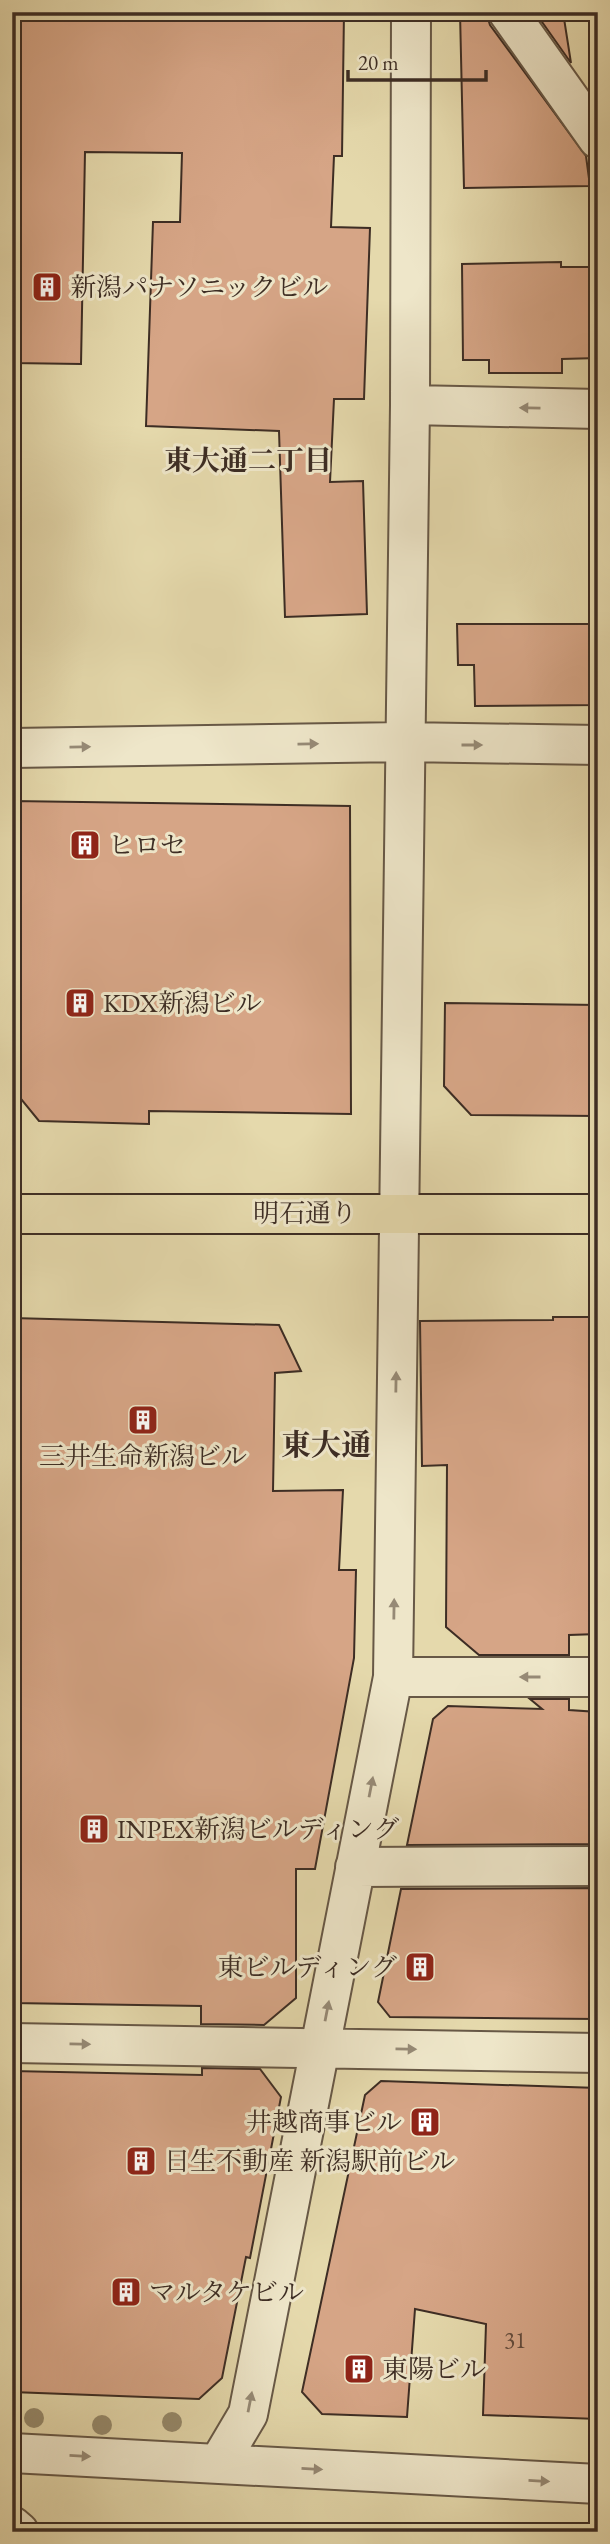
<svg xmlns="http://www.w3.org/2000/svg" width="610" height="2544" font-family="'EB Garamond','Noto Serif JP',serif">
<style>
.building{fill:#d6a586;stroke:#3d2d24;stroke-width:2}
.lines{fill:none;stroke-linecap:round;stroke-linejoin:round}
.minor-casing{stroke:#675846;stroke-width:42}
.highway-casing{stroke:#3d2d24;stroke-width:42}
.path{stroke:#3d2d24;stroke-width:4.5;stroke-dasharray:5 3.5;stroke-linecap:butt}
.minor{stroke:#eee6c9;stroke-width:38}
.highway{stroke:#e5d9ac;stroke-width:38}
.path-bridge{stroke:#3d2d24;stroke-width:4.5;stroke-dasharray:5 3.5;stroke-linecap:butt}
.tree{fill:#968a6c}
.oneway{fill:#968a76}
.labels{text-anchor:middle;stroke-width:6;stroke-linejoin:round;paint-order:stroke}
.number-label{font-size:23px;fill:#634b3c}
.poi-label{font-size:26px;fill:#3d2d24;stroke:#eee6c9;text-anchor:start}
.street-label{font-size:26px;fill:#3d2d24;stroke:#eee6c9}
.neighbourhood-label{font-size:28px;font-weight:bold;fill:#3d2d24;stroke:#eee6c9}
.quarter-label{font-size:30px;font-weight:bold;fill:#3d2d24;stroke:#eee6c9}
</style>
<rect width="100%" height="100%" fill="#e5d9ac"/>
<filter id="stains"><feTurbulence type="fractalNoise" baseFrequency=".00286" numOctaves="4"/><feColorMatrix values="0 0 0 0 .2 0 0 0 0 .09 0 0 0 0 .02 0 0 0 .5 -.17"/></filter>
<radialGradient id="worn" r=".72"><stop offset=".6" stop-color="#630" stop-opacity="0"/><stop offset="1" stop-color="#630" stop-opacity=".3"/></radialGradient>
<path class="building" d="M12 12H344L342 156H334L331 227 370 228 364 399H334L330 482 363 481 367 614 285 617 279 431 146 426 153 222H180L182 153 85 152 81 364 12 363Z
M460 12H486L490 25 586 156 590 186 464 188Z
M535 12H563L571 63Z
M561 262V267H598V358L562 359V373H489V360H463L462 264Z
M457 624H598V705L475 706 474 665H458Z
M12 801 350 806 351 1114 149 1111V1124L39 1121 12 1088Z
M445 1003 598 1005V1116L471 1115 444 1086Z
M553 1317H598V1634L569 1635V1655H479L446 1627 447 1465 422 1466 420 1321 553 1320Z
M12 1318 279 1325 301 1371 275 1373 273 1491 343 1490 339 1570H356L354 1658 315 1869H296V1998L264 2025 201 2024V2006L12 2003Z
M530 1699H569V1710L598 1712V1844L407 1845 433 1719 448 1706 542 1709Z
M598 1888V2019L390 2017 378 2002 401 1889Z
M202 2068 260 2069 281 2097 250 2258 246 2257 222 2378 199 2399 12 2392V2071L202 2075Z
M381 2081 598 2088V2419L483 2415 486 2324 415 2309 407 2417 322 2414 302 2392 365 2095Z"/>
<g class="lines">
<g class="minor-casing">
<path id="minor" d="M508 12 598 139
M410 405 598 409
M12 748 403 742 598 745
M393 1677H598
M355 1867 598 1866
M12 2043 598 2053
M12 2453 598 2484
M219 2463 248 2414 393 1677 410 405 411 12
M12 2526 19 2532"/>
</g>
<g class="highway-casing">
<path id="highway" d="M12 1214H598"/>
</g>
<path class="path" d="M12 1145 16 1146
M12 1274 17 1273"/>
<use href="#minor" class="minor"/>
<use href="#highway" class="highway"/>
<path class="path-bridge" d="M16 1146 17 1273"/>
</g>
<g class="tree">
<circle cx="34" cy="2418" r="10"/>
<circle cx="172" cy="2422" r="10"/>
<circle cx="102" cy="2425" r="10"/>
</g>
<defs><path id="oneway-solid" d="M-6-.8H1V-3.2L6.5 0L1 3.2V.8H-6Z" transform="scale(1.75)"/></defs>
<g class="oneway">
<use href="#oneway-solid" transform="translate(530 408) rotate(-179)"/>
<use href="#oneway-solid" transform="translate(308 744) rotate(-1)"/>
<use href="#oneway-solid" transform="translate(472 745)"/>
<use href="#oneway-solid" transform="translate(80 747) rotate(-1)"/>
<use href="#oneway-solid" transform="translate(396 1382) rotate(-89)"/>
<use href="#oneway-solid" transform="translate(394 1609) rotate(-89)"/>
<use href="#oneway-solid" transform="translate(530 1677) rotate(180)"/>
<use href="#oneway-solid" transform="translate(371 1787) rotate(-79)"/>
<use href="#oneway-solid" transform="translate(327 2011) rotate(-79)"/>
<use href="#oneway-solid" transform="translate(80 2044) rotate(1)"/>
<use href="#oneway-solid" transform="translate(406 2049) rotate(1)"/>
<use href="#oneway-solid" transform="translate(250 2402) rotate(-79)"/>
<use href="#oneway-solid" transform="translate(80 2456) rotate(3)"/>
<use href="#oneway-solid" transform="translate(312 2469) rotate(3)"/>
<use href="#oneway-solid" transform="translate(539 2481) rotate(3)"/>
</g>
<defs>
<g id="building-square" transform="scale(1.575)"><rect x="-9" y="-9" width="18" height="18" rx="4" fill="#8f2418" stroke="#eee6c9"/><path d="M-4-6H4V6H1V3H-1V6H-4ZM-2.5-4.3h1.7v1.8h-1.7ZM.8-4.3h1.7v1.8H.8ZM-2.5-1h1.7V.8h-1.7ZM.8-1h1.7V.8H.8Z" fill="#fff"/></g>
</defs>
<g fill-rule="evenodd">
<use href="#building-square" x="47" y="287"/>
<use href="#building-square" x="85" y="845"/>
<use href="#building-square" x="80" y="1003"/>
<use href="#building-square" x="143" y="1420"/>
<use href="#building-square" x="94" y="1829"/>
<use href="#building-square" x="420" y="1967"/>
<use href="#building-square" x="425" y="2122"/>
<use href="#building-square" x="141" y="2161"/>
<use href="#building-square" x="126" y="2292"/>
<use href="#building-square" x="359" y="2369"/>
</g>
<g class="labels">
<g class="number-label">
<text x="515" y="2348">31</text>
</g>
<g class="poi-label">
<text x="70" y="296">新潟パナソニックビル</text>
<text x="108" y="854">ヒロセ</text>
<text x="103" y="1012">KDX新潟ビル</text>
<text x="143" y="1465" text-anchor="middle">三井生命新潟ビル</text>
<text x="117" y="1838">INPEX新潟ビルディング</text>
<text x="397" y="1976" text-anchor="end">東ビルディング</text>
<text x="402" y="2131" text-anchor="end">井越商事ビル</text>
<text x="164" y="2170">日生不動産 新潟駅前ビル</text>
<text x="149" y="2301">マルタケビル</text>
<text x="382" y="2378">東陽ビル</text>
</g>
<g class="street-label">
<text x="305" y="1222">明石通り</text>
</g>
<g class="neighbourhood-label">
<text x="248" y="470">東大通二丁目</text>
</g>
<g class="quarter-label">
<text x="326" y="1455">東大通</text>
</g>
</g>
<rect width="610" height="2544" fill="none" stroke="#e5d9ac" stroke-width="42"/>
<rect x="14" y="14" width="582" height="2516" fill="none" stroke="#3d2d24" stroke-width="3.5"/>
<rect x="21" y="21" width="568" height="2502" fill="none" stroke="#3d2d24" stroke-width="2"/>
<path d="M348 70v10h138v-10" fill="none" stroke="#3d2d24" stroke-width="3.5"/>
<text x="358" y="70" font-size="21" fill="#3d2d24" stroke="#eee6c9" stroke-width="5" paint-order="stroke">20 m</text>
<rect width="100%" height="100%" filter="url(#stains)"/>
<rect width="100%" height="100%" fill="url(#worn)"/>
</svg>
